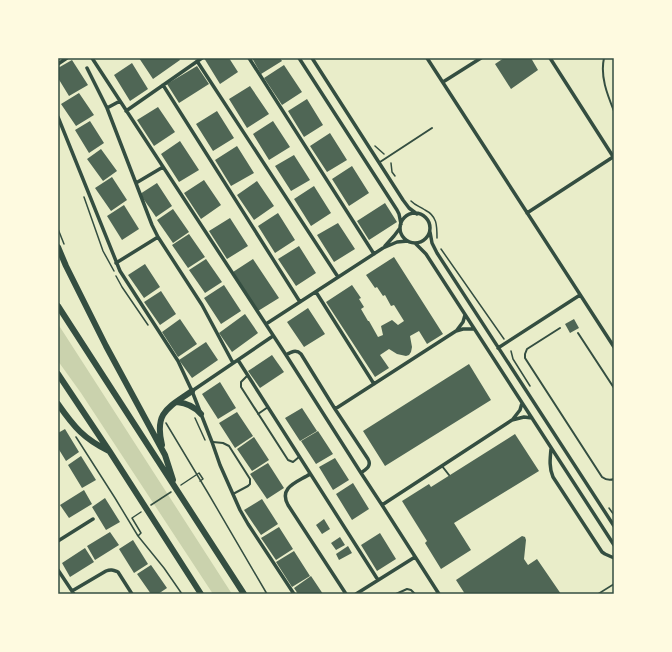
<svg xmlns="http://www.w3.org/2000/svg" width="672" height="652" font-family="Quicksand,sans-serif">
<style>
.green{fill:#cad2ad}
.building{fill:#4f6655}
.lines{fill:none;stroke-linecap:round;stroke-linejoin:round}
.path{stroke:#344e41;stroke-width:1.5}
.service{stroke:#344e41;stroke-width:2}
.minor{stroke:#344e41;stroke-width:3.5}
.primary{stroke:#344e41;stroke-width:6}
.neatline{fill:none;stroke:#344e41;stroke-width:1.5}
</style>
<rect width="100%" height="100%" fill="#e9edc9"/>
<path class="green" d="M58 324 232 594H213L81 393 58 361Z"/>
<path class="building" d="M139 58H179L180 60 153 79Z
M204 58H229L238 72 220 84Z
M252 58H280L282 61 261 74Z
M504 58H531L538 70 511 89 495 64Z
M72 60 88 85 69 96 58 78V68Z
M132 63 148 89 130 101 114 75Z
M284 65 302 92 282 105 264 78Z
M197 66 209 84 179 103 167 84Z
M250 86 269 114 247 128 229 99Z
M79 93 94 115 76 126 61 104Z
M307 99 323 125 304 137 288 111Z
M158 107 175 132 154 146 137 120Z
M217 111 234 138 213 151 196 124Z
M90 121 104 143 89 153 75 130Z
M273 121 290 147 269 160 253 134Z
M330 133 347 160 327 172 310 146Z
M180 141 199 170 179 182 161 154Z
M237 146 254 173 231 186 215 160Z
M101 149 117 171 103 181 87 159Z
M294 155 310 180 291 191 275 166Z
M352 166 369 193 349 206 332 179Z
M112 177 127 200 111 211 95 188Z
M204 180 221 205 201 219 184 193Z
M257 181 274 206 254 220 237 195Z
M157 183 172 206 156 217 140 194Z
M314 186 331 213 311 226 294 199Z
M385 203 397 222 369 240 357 221Z
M124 205 139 229 122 240 107 216Z
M173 209 189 232 173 243 157 220Z
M278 213 295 240 275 253 258 226Z
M230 218 248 246 227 259 209 231Z
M338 223 355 249 334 262 317 235Z
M189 234 205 257 188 268 172 245Z
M299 246 316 273 296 286 278 259Z
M394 257 443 334 427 344 419 331 410 336 412 347 411 352 409 355 406 356 397 354 389 349 380 355 389 368 375 377 326 302 352 285 361 298 359 299 364 307 361 309 368 321H369L378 337 383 335 381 326 392 320 398 325 404 321 394 305 391 306 385 295 383 296 377 287 375 288 366 275Z
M206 259 222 282 205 293 189 270Z
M253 259 279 298 258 311 233 272Z
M145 264 160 287 144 298 128 275Z
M224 285 241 311 221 324 204 298Z
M161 291 176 314 160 325 144 302Z
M308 308 325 334 304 347 287 322Z
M245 314 258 333 232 352 219 333Z
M180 319 197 344 178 357 162 332Z
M574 319 579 328 570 333 565 324Z
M206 342 218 360 192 378 179 360Z
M272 355 284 372 260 388 248 371Z
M469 364 491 400 385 466 363 431Z
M220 382 236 408 218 419 202 394Z
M302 408 317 431 300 441 285 418Z
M237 412 253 436 235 448 219 423Z
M65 429 79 452 66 461 58 448V433Z
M318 431 333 454 316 464 301 441Z
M515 434 539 471 454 523 471 550 441 569 425 543 427 541 402 501 429 484 431 487Z
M254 437 269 460 252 471 237 449Z
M81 456 96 480 82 488 68 465Z
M335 458 349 480 333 490 319 467Z
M268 463 284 488 267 499 250 474Z
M353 483 369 509 352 520 336 494Z
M84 490 92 504 69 518 60 505Z
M105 498 120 522 106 530 92 507Z
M262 499 278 524 261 535 244 510Z
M324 519 330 529 322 534 316 525Z
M279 527 293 549 276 560 261 538Z
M110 532 119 545 95 560 87 546Z
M380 533 396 559 377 571 361 545Z
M522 536 525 537 526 540 524 559 528 565 537 559 561 594H465L456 580Z
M340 537 345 545 336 550 331 543Z
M133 540 148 564 134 573 119 549Z
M348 546 352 553 339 560 336 554Z
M85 548 94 562 70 577 62 563Z
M294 551 310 576 292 587 276 562Z
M151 565 167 588 158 594H151L137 574Z
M311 576 323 594H298L294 588Z"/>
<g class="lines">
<path class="path" d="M375 146 384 154
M391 163 392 172 395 176
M84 197 103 251 114 271
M411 201C416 206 419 206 425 210 437 216 437 225 437 238
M58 229 64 244
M441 249 504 339
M116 276 122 287 148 325
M511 351 513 359 530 386
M195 418 205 440
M166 423 208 493 267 594
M76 437 115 498 138 536 164 568 182 594
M181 485 199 473 203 479 200 481
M151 505 171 492
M609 508 614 515
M138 536 141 533 132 518 141 512
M598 594 614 584"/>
<path class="service" d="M604 58C600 76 607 94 614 111
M380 162 432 128
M560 328 527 349 525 354V358L602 477C606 480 609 481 614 479
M578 333 614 388
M247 376 241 382V387L288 460 293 462 299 457
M258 414 268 407
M213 442 223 443 229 446 250 479V484L248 486 233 494
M442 466 449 475
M396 594 407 589 411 590 415 594"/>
<path class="minor" d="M92 58 286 355 361 473 382 505 439 594
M249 58 374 254
M299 58 397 210 399 214 401 224
M312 58 403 200 409 208 417 214
M427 58 614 347
M550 58 614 158
M197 61 338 277
M58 64 67 58
M87 68 107 108 152 225 158 237 202 305 233 363
M443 82 481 58
M163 85 300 302
M107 108 120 101
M126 111 202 58
M58 117 120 271 178 361 192 391 212 442 220 465 240 510 248 524 294 594
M136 183 163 167
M527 213 613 157
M400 228a15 15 0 1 1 30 0a15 15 0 1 1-30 0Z
M430 232 432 243 437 253 614 526
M415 243 426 254 614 545
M385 246 394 236 400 228
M116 263 158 237
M316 292 374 384
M266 324 383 248 397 242 408 241
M457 330 463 322 465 315
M498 348 580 295
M286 355C291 352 296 349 301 354L335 409 368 459C372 466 366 469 361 473
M238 360 378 580
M192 391 273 336
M335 409 456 331 463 329H474
M513 419 520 410 522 403
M551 449C550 459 549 468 553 477L602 552 605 554 614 558
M310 474C298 482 278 487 288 505L346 594
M382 505 512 420 524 417 532 418
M58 541 93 519
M58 570 74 594
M72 591 106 571C111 569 113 570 118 572L132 594
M356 594 415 557"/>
<path class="primary" d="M58 247 66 266 106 346 165 455 173 480
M58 306 244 594
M58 374 110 452 201 594
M177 402C187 403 194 406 201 414
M58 404C74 427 84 439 109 451
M162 445C154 412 168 408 192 391"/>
</g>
<rect width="672" height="652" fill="none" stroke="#fefae0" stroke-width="118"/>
<rect x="59" y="59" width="554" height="534" class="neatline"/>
</svg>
